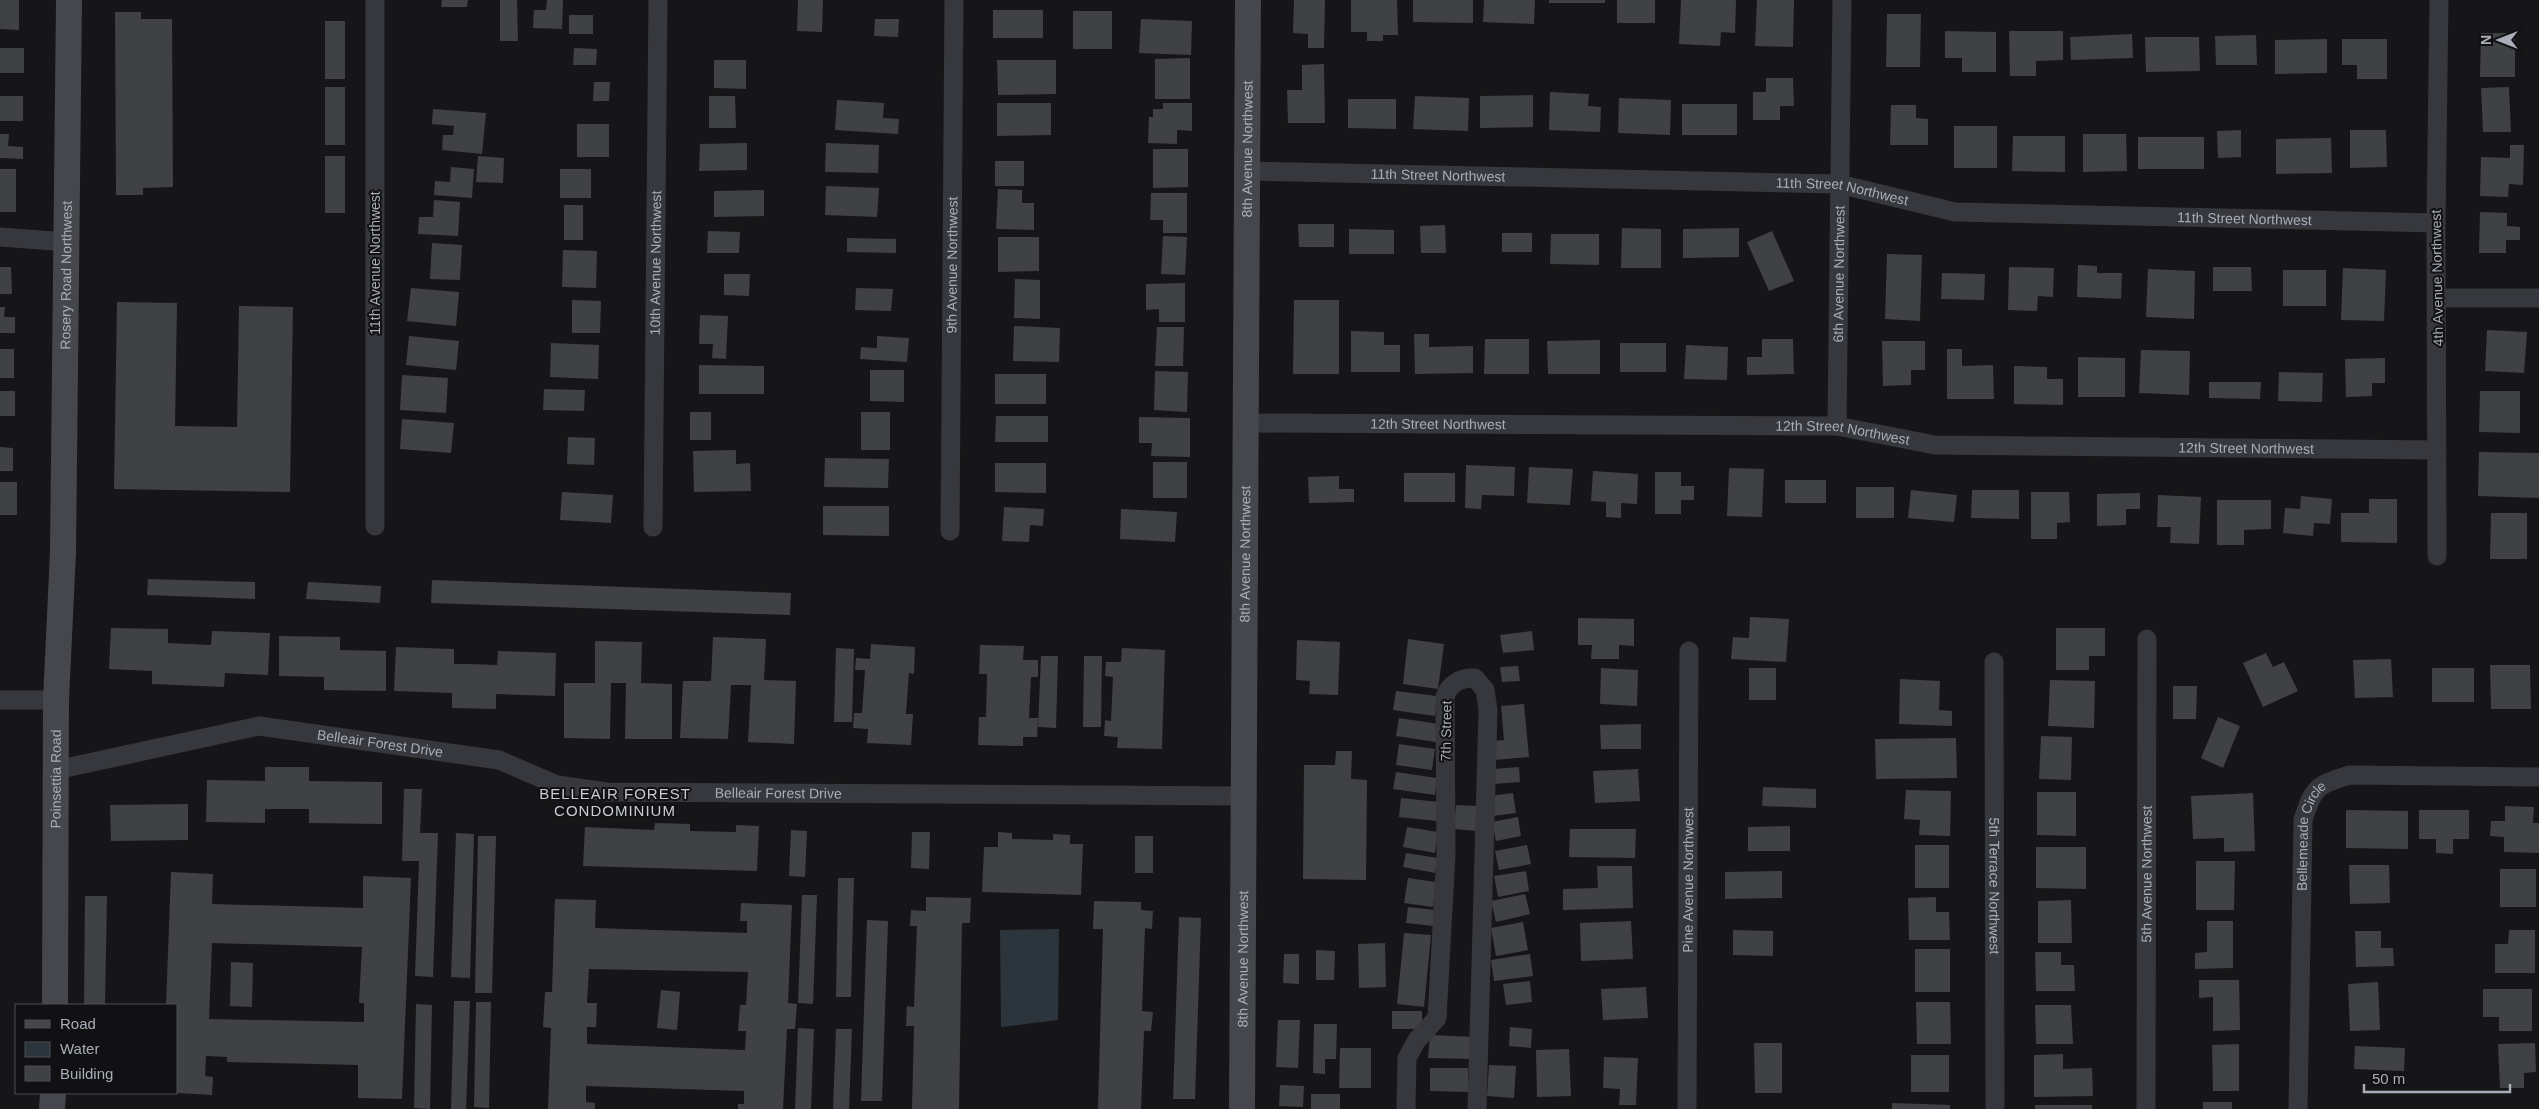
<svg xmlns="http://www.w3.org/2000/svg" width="2539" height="1109" font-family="Arial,sans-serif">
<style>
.water{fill:#2c353c}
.building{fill:#404145;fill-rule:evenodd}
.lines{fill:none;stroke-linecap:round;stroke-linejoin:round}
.street{stroke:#37383d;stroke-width:19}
.secondary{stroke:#45474d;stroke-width:26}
.labels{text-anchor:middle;stroke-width:4;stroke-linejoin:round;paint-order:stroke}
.street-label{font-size:14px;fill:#a8adb8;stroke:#111113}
.neighbourhood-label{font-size:15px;letter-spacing:1px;fill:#c9ccd4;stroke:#111113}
</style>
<rect width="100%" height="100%" fill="#161618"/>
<path class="water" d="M1059 929 1058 1020 1001 1027 1000 930Z"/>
<path class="building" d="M0 0H19V30L0 29Z
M442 0H468L467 7H441Z
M500 0H517L518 41H500Z
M547 0H563L562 29 533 28 534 10H546Z
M798 0H823L822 32 797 31Z
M1294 0H1325L1324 48H1308V34L1293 33Z
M1351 0H1397L1398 35H1383V41H1367V32H1351Z
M1413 0H1473V23L1413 22Z
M1484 0H1535L1534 24 1483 22Z
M1549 0H1605V3H1549Z
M1617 0H1655V23H1617Z
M1681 0H1736L1735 33 1721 32 1720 46 1679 44Z
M1757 0H1794L1793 47 1755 46Z
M993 10H1043V38H993Z
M1073 11H1112V49H1073Z
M115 12H141V19H172L173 187 143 188V195H116Z
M1887 14H1921L1920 67H1886Z
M569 15H593V34H569Z
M875 19H899L898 37 874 36Z
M1141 19 1192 21 1191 55 1139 53Z
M325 21H345V79H325Z
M1945 31 1996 32V72H1962V58H1945Z
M2009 31H2063V60L2036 61V76H2010Z
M2481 33H2515V77H2480Z
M2132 34 2133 58 2071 60 2070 37Z
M2256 35 2257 65H2216L2215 36Z
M2145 37H2199L2200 71 2146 72Z
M2327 39V73L2275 74V40Z
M2342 39H2387V79H2357V65H2342Z
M0 48H24V73H0Z
M574 48 597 49 596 65H573Z
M1190 58V99H1155V59Z
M714 60H746V89L714 88Z
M997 60H1056V94L998 95Z
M1324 64 1325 123H1288L1287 90H1302V65Z
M1766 78H1793L1794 106H1780V120H1753V92H1766Z
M594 82H610L609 101H593Z
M325 87H345V145H325Z
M2509 87 2511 132H2483L2481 88Z
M1550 92 1589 94 1588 106 1601 107 1600 132 1549 130Z
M1533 95V127L1480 128V96Z
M0 96H23V121H0Z
M709 96H735L736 128H709Z
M1415 96 1469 98 1468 131 1413 129Z
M1619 98 1671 100 1670 135 1618 133Z
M1348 99H1396V129L1348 128Z
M837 100 884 103 883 118 899 119 898 134 835 130Z
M997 103H1051V135L997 136Z
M1163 103H1192V131L1177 130V144L1148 143 1149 117H1153V109H1163Z
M1682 104H1737V135H1682Z
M1891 105H1916V118L1928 119V145H1890Z
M433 109 486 113 482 154 442 150 443 135H453L454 126 432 124Z
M577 124H609V157H577Z
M1954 126H1997V168H1954Z
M2241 130V157L2218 158 2217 131Z
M2350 130H2386L2387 167 2350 168Z
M0 134H9L8 146 23 147V159L0 158Z
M2083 134H2126L2127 171 2083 172Z
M2013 136H2065V172L2012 171Z
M2138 137H2204V169H2138Z
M2331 138 2332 173 2276 174V139Z
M747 143V170L699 171 700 144Z
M826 143 879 145 878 173 825 172Z
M2510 145H2524L2523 185 2509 184 2508 197 2480 196 2481 157 2510 158Z
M1153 149H1188V187L1153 188Z
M325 156H345V213H325Z
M478 156 504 158 503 183 476 182Z
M995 161H1024V186H995Z
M451 167 474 169 472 198 434 195 435 181 450 182Z
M0 169H16V212H0Z
M560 169H591V198H560Z
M826 186 879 188 877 217 825 215Z
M998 189 1022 190V203H1034V230L996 229Z
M764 190V216L714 217V191Z
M1151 193H1187V233H1163V220H1150Z
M434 200 460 202 458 236 418 234 419 217H433Z
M564 205H583V240H564Z
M2480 212 2507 213V226L2520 227V240H2506V253H2479Z
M1298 224H1334V247H1299Z
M1445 225 1446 253H1421L1420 226Z
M1622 228 1661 229V268H1621Z
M1739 228V257L1683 258V229Z
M1349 229 1394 230V254H1349Z
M708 231 740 232 739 253H707Z
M1772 231 1794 281 1769 291 1747 242Z
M1502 233H1532V252H1502Z
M1551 234H1599V265L1550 264Z
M1163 236 1187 237 1185 275 1161 274Z
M998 237H1039V271L998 272Z
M847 238 896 239V253L847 252Z
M432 243 462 245 460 280 430 279Z
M563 250 597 251 596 288 562 287Z
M1887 254 1922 255 1920 321 1885 319Z
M2078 265 2097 266V273H2122L2121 299 2077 297Z
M0 267H11L12 294H0Z
M2009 267 2054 268 2053 297 2038 296 2037 311 2008 310Z
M2213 267H2251L2252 291H2213Z
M2343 268 2386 270 2384 321 2341 320Z
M2148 269 2195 271 2194 319 2146 317Z
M2283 270H2326V306H2283Z
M1942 273 1985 274 1984 300 1941 299Z
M724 274H750L749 296 724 295Z
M1015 279 1040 280V319L1014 318Z
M1185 283V322H1159V309L1146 310V284Z
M411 288 459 292 456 326 407 321Z
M856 288 893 289 891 311 855 310Z
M572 300 601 301 600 333H572Z
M1294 300H1339V374H1293Z
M117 302 177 303 175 426 237 427 239 306 293 307 290 492 114 489Z
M0 307H5L4 317H15V333H0Z
M700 315 728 316 726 359 712 358 713 344H699Z
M1014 326 1060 328 1059 362 1013 361Z
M1157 327H1184L1183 366H1155Z
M2487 330 2527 332 2524 373 2485 371Z
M1351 331 1384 332V345H1400V372H1351Z
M1414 334H1429V347L1473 346V373L1415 374Z
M409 336 459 341 456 370 406 365Z
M877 336 909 338 907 362 860 359 861 347 877 348Z
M1485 339H1529V374H1484Z
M1762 339H1793L1794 374 1747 375V357H1762Z
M1600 340V374H1548L1547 341Z
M1882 341H1925V370H1911V385L1883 386Z
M551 343 599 345 598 379 550 377Z
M1620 343H1666V372H1620Z
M1686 345 1728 347 1727 380 1684 379Z
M0 349H14V378H0Z
M1947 349H1962V366L1993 365 1994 399H1947Z
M2141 350 2190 351 2189 395 2139 393Z
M2078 357 2125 358V397H2078Z
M2385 358V383H2372V396L2346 397 2345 359Z
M699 365 764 366V394H699Z
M2014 366 2047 367V379H2063V405L2014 404Z
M870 370H904V402L870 401Z
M1155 371 1188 372 1187 412 1154 410Z
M2279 372 2323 373 2322 402 2278 401Z
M995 374H1046V404H995Z
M402 375 448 378 446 413 400 410Z
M2209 382H2261L2260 399 2209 398Z
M544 389 585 390 584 411 543 410Z
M0 391H15V416H0Z
M2480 391H2520V433L2479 432Z
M690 412H711V440H690Z
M861 412H890V450H861Z
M996 416H1048V442H995Z
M1139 417 1190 418V457L1151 456 1152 443H1139Z
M402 419 454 423 451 453 400 449Z
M568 437 595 438 594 465 567 464Z
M0 447 13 448V471H0Z
M736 450V464L750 463 751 491 694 492 693 451Z
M2479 452 2539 453V498L2478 496Z
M825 458 889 459 888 488 824 487Z
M1153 462H1187V498H1153Z
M995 463H1046V493L995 492Z
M1466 465 1515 467 1514 496 1482 495 1481 509 1465 508Z
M1529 467 1573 469 1570 505 1527 503Z
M1729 468 1764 469 1762 517 1727 516Z
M1593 471 1638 474 1637 504 1621 503V518L1606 517V502L1591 501Z
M1655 472H1681V486H1694V500H1681V514H1655Z
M1404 473H1455V502H1404Z
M1339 476V489H1354V502L1309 503 1308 477Z
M1785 480H1826V503H1785Z
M0 482H17V515H0Z
M1856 487H1894V518H1856Z
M1911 490 1957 495 1954 522 1908 518Z
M1972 490H2019V519L1971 518Z
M562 492 613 495 611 523 560 520Z
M2031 492H2069L2070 522 2057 523V539H2031Z
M2140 493V509H2126V525L2097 526V494Z
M2158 495 2201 497 2199 544 2170 543 2171 527H2157Z
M2301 496 2332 499 2330 524 2314 523 2313 536 2283 533 2285 508 2300 509Z
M2369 499H2397V543L2341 542V513H2369Z
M2217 500H2271V529L2244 530V545H2217Z
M823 506H889V536L823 535Z
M1004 507 1044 509 1043 526 1030 525 1029 542 1002 541Z
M1121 509 1177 512 1175 542 1120 539Z
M2491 513H2527V559H2490Z
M148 579 255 582V599L147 595Z
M432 580 791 593 790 615 431 603Z
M308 582 381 586 380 603 306 599Z
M1750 617 1789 619 1786 662 1731 659 1733 637 1749 638Z
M1578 618 1634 619V646L1619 645V659H1591L1592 645H1578Z
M111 628 168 629V643L211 645 212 631 270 633 268 675 225 673 224 687 152 684V671L109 669Z
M2056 628H2105V656H2089V670H2056Z
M1532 631 1534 650 1503 653 1500 635Z
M279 636 340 637V650L386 651V691L324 690V677L279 676Z
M713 637 766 639 764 680 796 681 794 744 748 742 751 685H731L728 739 680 738 683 681H711Z
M1408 639 1444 644 1438 689 1403 684Z
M1297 640 1340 642 1338 695 1309 694 1310 681 1296 680Z
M595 641 642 642 641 683 672 684V739H625L626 683H611L610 739 564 738V683H595Z
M871 644 915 647 914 674 909 673 906 714H913L911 745 867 743 868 729 853 728 854 713H862L865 670H855L856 658 870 659Z
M980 645 1024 646 1023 660H1038V677H1031L1029 718H1038L1037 737H1023V746L978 745 979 717H986L987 674H979Z
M396 647 454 649V664H468L497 665 498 651 556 653 555 696 496 694V709L452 708V693L394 691Z
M836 648 854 649 852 722H834Z
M1122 648 1165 650 1162 749 1117 748 1118 737 1104 736 1105 720 1111 721 1113 677 1105 676 1106 662H1121Z
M2266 653 2273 667 2284 662 2298 691 2263 707 2243 663Z
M1041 656H1058L1056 728 1038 727Z
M1084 656H1102L1101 727H1083Z
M2391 659 2393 697 2355 698 2353 660Z
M2490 665H2530L2531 709H2491Z
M1518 666 1520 681 1502 682 1500 667Z
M1601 668 1638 670 1637 706 1600 704Z
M1749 668H1776V700H1749Z
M2432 668H2474V702H2432Z
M1900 679 1940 681 1939 710 1952 711V726L1899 724Z
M2050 680 2095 681 2094 728 2048 726Z
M2173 686H2197L2196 719H2173Z
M1396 691 1437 696 1435 716 1393 710Z
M1524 704 1529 757 1494 760 1493 741 1504 740 1501 706Z
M2218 717 2240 726 2223 768 2201 758Z
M1399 718 1439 724 1436 742 1396 736Z
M1641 724V749H1601L1600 725Z
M2041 736 2072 737 2071 780 2039 779Z
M1956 738 1957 778 1876 779 1875 739Z
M1399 744 1435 749 1432 770 1396 765Z
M1336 751H1352L1351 779 1367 780 1366 880 1303 879 1304 765H1335Z
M265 767H309V781L382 782V824L309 823V809H265V823L206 822 207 780 265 781Z
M1519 767 1520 782 1494 784 1493 769Z
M1638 769 1640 801 1595 803 1593 771Z
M1396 772 1437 778 1435 795 1393 789Z
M1763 787 1816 789V808L1762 806Z
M404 789H422L420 833H438L433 977 415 976 419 861H402Z
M1906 790 1951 791 1950 836 1919 835 1920 820 1904 819Z
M2037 792H2076V836L2037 835Z
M1513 793 1516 813 1493 816 1490 796Z
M2253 793 2255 851 2224 852V838L2193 839 2191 796Z
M1401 798 1439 802 1437 821 1399 817Z
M188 804V840L111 841 110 805Z
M1456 805 1478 806 1477 831 1454 829Z
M2505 806 2534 807 2533 823H2539V853L2504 852V837L2490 836 2491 821H2505Z
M2346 810 2408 811V849L2346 848Z
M2419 810H2469V839H2453V854L2436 853V839H2419Z
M1518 817 1521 836 1496 841 1492 822Z
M655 823 690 824V831L736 832V825L759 826 757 871 583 866 585 827 654 830Z
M1790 826V851H1748V827Z
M1407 827 1438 832 1435 853 1403 847Z
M1570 829H1636L1635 858 1569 857Z
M791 830 807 831 805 877 789 876Z
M912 832H930L929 869 911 868Z
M998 832 1012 833V839L1053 840V834L1070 835V844H1083L1081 895 982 892 984 847H998Z
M456 833 474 834 470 978 451 977Z
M478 836H496L492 993H475Z
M1135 836H1153V873H1135Z
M1527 845 1531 864 1499 870 1495 851Z
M1915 845H1949V888H1915Z
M2036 847H2086V889L2036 888Z
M1406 853 1438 858 1435 873 1403 867Z
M2196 861H2235L2234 910H2196Z
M2349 865H2389L2390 903 2350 904Z
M1597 866H1632L1633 908 1563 910V889L1598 888Z
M2500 869H2536V907H2500Z
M1526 871 1529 891 1498 897 1494 876Z
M1782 871V898L1725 899V872Z
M171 872 213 874 212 904 363 908V876L411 878 402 1099 358 1098V1065L227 1062V1057L206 1056 205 1076 213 1077 212 1095 176 1093V1005H166ZM212 943 362 947 359 1003H364V1022L209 1019Z
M838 878H854L851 997H836Z
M1408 878 1436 882 1433 907 1404 903Z
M1525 894 1530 914 1496 922 1491 901Z
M802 895H817L813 1004 798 1003Z
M85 896H107L105 1005H84Z
M926 897 971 898 970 923H962L959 1109H912L914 1026H906L907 1006 914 1007 917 926H910L911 910 926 911Z
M1936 897V912H1949L1950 940H1909L1908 898Z
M555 899 596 900 595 928 747 933V921H740L741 903 792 905 788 1003 797 1004 795 1029H787L783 1109H738V1104H744V1091L586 1086V1102L595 1103V1109H548L551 1028 543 1027 545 992H552ZM589 969 748 972 746 1005H740L738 1031H746L745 1050 587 1044V1027H596L597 1003H587Z
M2071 900 2072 943H2038V901Z
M1094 901 1141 902V910L1153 911 1152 929 1145 928 1142 1011 1153 1012 1151 1031H1144L1141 1109H1098L1103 929H1093Z
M1408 907 1435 910 1433 926 1406 923Z
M1179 917 1201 918 1195 1099H1173Z
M867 920 888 921 882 1101H861Z
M1631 921 1633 959 1581 961 1580 923Z
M2207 921H2233V968L2195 969V953L2207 952Z
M1523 922 1528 950 1496 956 1491 928Z
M1733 930 1773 931V956L1733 955Z
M2509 930H2535V973H2495V944H2508Z
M2355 931H2381V948H2393L2394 966 2356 967Z
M1404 933 1431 935 1424 1007 1397 1004Z
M1385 943 1386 987 1359 988 1358 944Z
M1915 949H1950V992H1915Z
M1316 950 1335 951 1334 980H1316Z
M2035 952H2061V965H2074L2075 991H2036Z
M1284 954H1299V984L1283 983Z
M1530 954 1533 976 1494 981 1491 960Z
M231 962 253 963 252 1007 230 1006Z
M2199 980H2239L2240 1030 2213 1031V997L2199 998Z
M1530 981 1532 1002 1506 1005 1503 984Z
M2378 982 2380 1030 2350 1031 2348 984Z
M1646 987 1648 1018 1603 1020 1601 989Z
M2483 989H2532V1031H2499V1017H2483Z
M661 990 680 992 677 1030 657 1028Z
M454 1001H470L466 1109H451Z
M476 1002H491L489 1108 474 1107Z
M1916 1002H1950L1951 1044H1917Z
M416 1004 432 1005 430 1109 414 1108Z
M2035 1005H2071L2073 1044H2036Z
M1392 1011H1422V1029H1392Z
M1278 1020H1300L1298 1068 1276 1067Z
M1314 1024H1337L1336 1059H1325V1074L1313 1073Z
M1510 1027 1532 1029 1531 1048 1509 1046Z
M798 1028 814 1029 811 1109H795Z
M836 1029H852L849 1109H833Z
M1430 1035 1474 1037 1472 1059 1428 1058Z
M1754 1043H1782V1093H1755Z
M2535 1043 2536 1072 2524 1073V1088H2500L2498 1044Z
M2239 1044V1091H2213L2212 1045Z
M2355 1046 2405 1048 2404 1071 2354 1069Z
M1340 1048H1371V1088H1339Z
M1569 1049 1571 1096 1537 1097 1536 1050Z
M2063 1054V1069L2092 1068 2093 1096 2034 1097V1055Z
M1911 1055H1949V1092H1911Z
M1604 1057 1638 1058 1636 1105H1619L1620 1089 1603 1088Z
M1489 1065 1516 1066 1514 1098 1487 1096Z
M1430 1068H1468V1092L1430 1091Z
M1280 1085 1304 1086 1303 1107 1279 1106Z
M1311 1094H1340V1109H1311Z
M2203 1102H2232V1109H2203Z
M1892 1103 1950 1105V1109H1892Z
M2035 1105H2092V1109H2035Z"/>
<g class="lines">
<g class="street">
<path d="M375 0V526"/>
<path id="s1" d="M1247 171 1839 184 1955 212 2436 223"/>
<path d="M0 237 67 242"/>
<path d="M2438 298H2539"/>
<path id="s2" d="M1247 423 1837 426 1935 445 2437 450"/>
<path id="s3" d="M1837 426 1842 0"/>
<path id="s4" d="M653 527 658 0"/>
<path id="s5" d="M950 531 954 0"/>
<path d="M2437 556 2436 223 2439 0"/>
<path id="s6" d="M1994 662 1995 1109"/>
<path d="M0 700H56"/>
<path id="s7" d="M56 770 259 726 499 760 557 785 607 792 1244 796"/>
<path d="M1406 1109 1407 1058 1417 1040 1437 1018 1446 854 1445 697C1449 684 1461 677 1475 678L1485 690 1488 710 1477 1109"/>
<path id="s8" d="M1687 1109 1689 651"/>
<path id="s9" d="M2146 1109 2147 639"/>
<path id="s10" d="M2298 1109 2303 820C2314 786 2316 786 2349 775L2539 777"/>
</g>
<g class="secondary">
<path id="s11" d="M55 1005 56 700 63 552 69 0"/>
<path d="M52 1109 53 1093"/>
<path id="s12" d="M1242 1109 1248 0"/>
</g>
</g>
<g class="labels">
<g class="street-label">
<text dy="5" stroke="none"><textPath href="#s12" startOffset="960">8th Avenue Northwest</textPath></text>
<text dy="5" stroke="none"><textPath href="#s1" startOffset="191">11th Street Northwest</textPath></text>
<text dy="5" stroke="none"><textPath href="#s1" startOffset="596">11th Street Northwest</textPath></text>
<text dy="5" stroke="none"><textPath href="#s1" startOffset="1001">11th Street Northwest</textPath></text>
<text transform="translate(375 263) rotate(-90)" y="5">11th Avenue Northwest</text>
<text dy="5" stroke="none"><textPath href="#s4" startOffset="264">10th Avenue Northwest</textPath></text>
<text dy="5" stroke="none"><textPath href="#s5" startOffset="266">9th Avenue Northwest</textPath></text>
<text dy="5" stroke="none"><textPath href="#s3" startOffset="152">6th Avenue Northwest</textPath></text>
<text dy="5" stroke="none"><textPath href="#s11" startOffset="730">Rosery Road Northwest</textPath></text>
<text transform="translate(2437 278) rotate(-91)" y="5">4th Avenue Northwest</text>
<text dy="5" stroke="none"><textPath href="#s2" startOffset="191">12th Street Northwest</textPath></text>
<text dy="5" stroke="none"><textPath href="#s2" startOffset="596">12th Street Northwest</textPath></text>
<text dy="5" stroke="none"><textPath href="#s2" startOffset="1001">12th Street Northwest</textPath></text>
<text dy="5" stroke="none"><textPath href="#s12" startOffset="555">8th Avenue Northwest</textPath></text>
<text transform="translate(1446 731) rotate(-89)" y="5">7th Street</text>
<text dy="5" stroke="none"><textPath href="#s7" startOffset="330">Belleair Forest Drive</textPath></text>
<text dy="5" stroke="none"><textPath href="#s11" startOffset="226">Poinsettia Road</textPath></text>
<text dy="5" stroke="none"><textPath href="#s7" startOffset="735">Belleair Forest Drive</textPath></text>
<text dy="5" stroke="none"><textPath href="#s10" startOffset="275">Bellemeade Circle</textPath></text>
<text dy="5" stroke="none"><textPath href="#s9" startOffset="235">5th Avenue Northwest</textPath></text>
<text dy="5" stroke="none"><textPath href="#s8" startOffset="229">Pine Avenue Northwest</textPath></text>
<text dy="5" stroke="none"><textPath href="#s6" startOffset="224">5th Terrace Northwest</textPath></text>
<text dy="5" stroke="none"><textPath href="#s12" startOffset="150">8th Avenue Northwest</textPath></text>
</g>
<g class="neighbourhood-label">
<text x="615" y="799">BELLEAIR FOREST<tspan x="615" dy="17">CONDOMINIUM</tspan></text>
</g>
</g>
<rect x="15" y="1004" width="162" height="90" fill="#111113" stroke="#4d4f55"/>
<rect x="25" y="1020" width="25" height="8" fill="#45474d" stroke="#4d4f55"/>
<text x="60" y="1029" font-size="15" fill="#a8adb8">Road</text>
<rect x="25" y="1042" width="25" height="15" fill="#2c353c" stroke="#4d4f55"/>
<text x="60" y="1054" font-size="15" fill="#a8adb8">Water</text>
<rect x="25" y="1066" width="25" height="15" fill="#404145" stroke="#4d4f55"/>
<text x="60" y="1079" font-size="15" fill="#a8adb8">Building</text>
<g transform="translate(2499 40) rotate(270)" stroke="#111113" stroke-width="4" paint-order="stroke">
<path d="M0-4L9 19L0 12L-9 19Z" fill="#a8adb8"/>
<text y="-8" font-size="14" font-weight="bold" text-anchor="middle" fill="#a8adb8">N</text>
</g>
<path d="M2364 1084v8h146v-8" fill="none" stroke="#a8adb8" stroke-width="2.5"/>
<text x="2372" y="1084" font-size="15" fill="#a8adb8" stroke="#111113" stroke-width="4" paint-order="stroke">50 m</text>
</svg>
